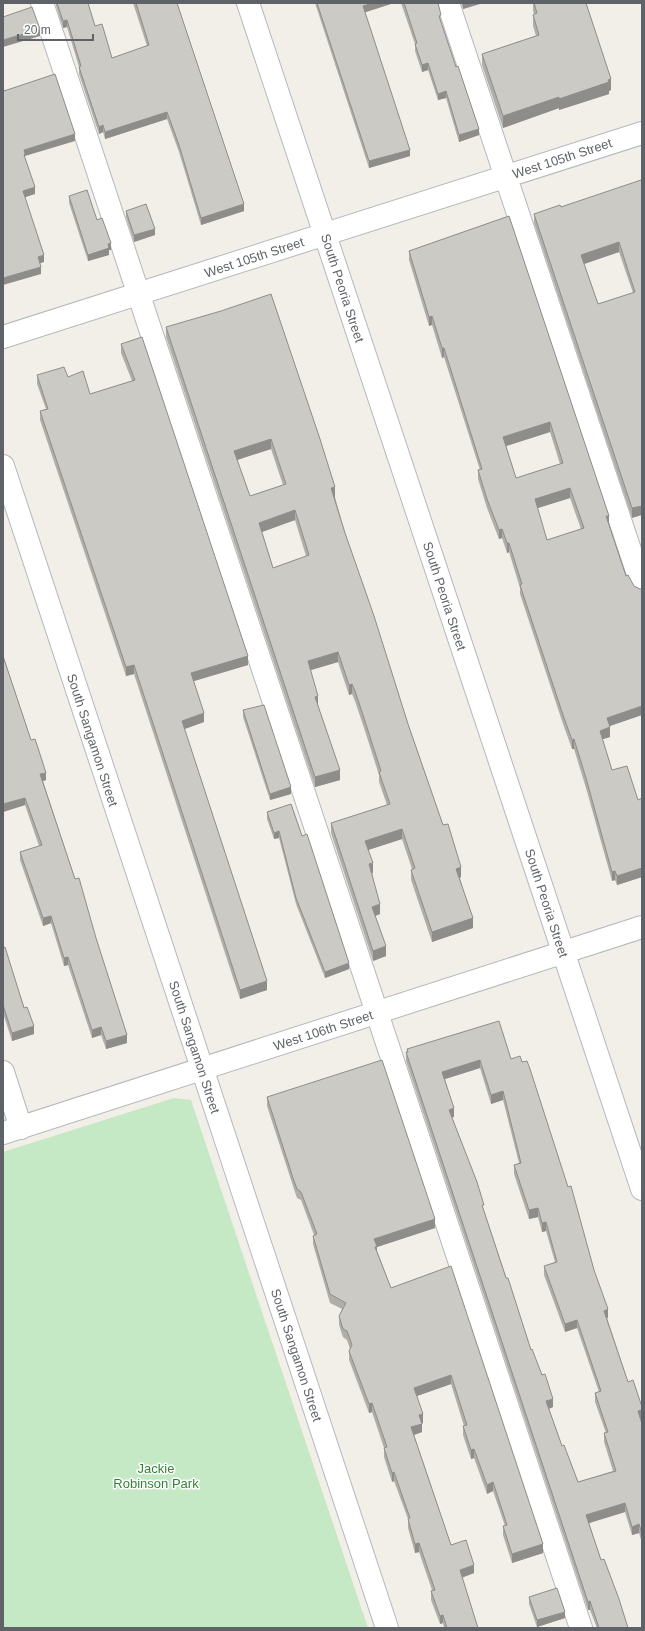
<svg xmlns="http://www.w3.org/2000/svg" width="645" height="1631" font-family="Helvetica,sans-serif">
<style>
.green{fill:#c5e8c5}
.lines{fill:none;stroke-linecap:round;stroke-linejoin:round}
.minor-casing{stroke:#b5b8bc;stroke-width:24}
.minor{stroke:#fff;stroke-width:22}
.wall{fill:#afaea9;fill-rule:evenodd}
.shaded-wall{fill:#8f8d8a}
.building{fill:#cccac5;stroke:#8f8d8a;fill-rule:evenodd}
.labels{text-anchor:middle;stroke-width:3;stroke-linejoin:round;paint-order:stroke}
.street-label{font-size:13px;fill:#5f6368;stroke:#fff}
.park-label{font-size:13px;fill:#348238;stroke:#fff}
</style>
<rect width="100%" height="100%" fill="#f1efe8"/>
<path class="green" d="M174 1098 191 1100 368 1628H3V1152Z"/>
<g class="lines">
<g class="minor-casing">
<path id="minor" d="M42 3 581 1628
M248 3 642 1189
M448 3 642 586
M3 337 642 133
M3 466 387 1628
M3 1072 21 1128
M3 1133 642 927"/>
</g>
<use href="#minor" class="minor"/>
</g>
<path class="wall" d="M56 3H88L95 26 112 58 147 46 133 3H177L244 211 201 225 179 152 167 119 105 139 103 132 99 134 79 74V67L67 27 63 28 56 6Z
M315 3H394L365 12 410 156 369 168Z
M401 3H438L441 22 479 135 459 142 446 98 438 100 428 70 422 72 415 51V44Z
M461 3H483L463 9Z
M533 3H586L611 90 609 91V94L559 110V108L503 128 482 65V54L536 36 533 26V15H534L533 10Z
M642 183 632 518 534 223V214L561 207ZM619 252 633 293 598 304 584 264Z
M69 196 97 220 111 250H109V255L88 261 69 203Z
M126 211 155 235 134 242 126 217Z
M509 216 626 576 634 586 640 589H642V715L609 726 610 737 602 739 612 770 638 800 642 798V877L617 885 615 880 612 881 586 788 574 749H572L563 724 520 594V588L509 552 507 553 502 538 499 539 487 508 478 479V470H480L444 357 442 358 432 325 429 326 409 260V251ZM550 432 560 464 516 478 506 446ZM570 498 581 529 547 540 537 508Z
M166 327 335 497 345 533 408 724 461 877 460 878 473 928 432 942 411 880V870L412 869 402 839 368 850 373 873H372L380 914 375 916 386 956 373 961 331 833V823L387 805 379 782V775L364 728 355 701 352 694 349 695 338 662 310 670 318 705 340 780 315 787 166 337ZM271 449 283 485 250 496 237 460ZM295 520 306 556 273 568 262 532Z
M121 344 248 665 193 681 204 722 184 729 267 990 240 999 134 674 126 676 40 420V411L46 409 37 384V375L68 377 90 394 132 381 121 353Z
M3 656 31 740 46 780 43 781 75 879 96 938 127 1043 106 1049 101 1035 92 1038 68 965 64 966 51 923 43 926 20 860V852L39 846 25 805 3 812Z
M243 710 291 794 270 800 243 717Z
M291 804 349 969 325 978 296 904 279 838 274 839 267 819V812Z
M3 948 34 1034 12 1041 3 1013Z
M407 1049 511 1059 608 1318H607L628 1382 642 1407V1419H640L642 1424V1543L639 1533 632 1535 625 1512 589 1523 601 1560 628 1628H597L590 1610H588L406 1061V1052H407ZM480 1068 491 1104 503 1100 519 1163 514 1165V1174L529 1219 538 1217 542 1232 546 1231 555 1262 544 1266V1275L565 1332 577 1328 599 1392 595 1393V1402L606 1433H604V1442L613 1471 578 1482 562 1446 549 1409 553 1407 531 1350 452 1117H454L445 1079Z
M267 1097 435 1228 377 1247V1251L391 1288 451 1266 543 1553 512 1563 503 1535V1526H505L493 1491 487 1494 474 1458 471 1459 463 1435V1426H464L451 1384 417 1396 423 1423H422V1432L414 1435 451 1545 474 1573 462 1578 478 1628H444L443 1623 440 1624 431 1600V1591L432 1590 419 1552 415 1553 408 1528V1519L394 1481 392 1482 384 1457V1448L372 1412 369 1413 349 1360V1351L350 1349 347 1340 343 1337 339 1325V1316L342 1309 330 1303 313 1244V1236L314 1235 301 1200 297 1198 293 1186 267 1106Z
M529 1597 565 1618 537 1627 529 1604Z"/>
<path class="shaded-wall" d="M373 3H394L363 13V6Z
M463 3H483L463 9Z
M67 20V27L63 28V21Z
M40 29V36L3 47V40Z
M428 63V70L422 72V65Z
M611 79V90L609 91V94L559 110V99Z
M446 91V98L438 100V94Z
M559 97V108L503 128V116Z
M167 112V119L105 139V132Z
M103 125V132L99 134V127Z
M479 129V135L459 142V135Z
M75 134V141L25 156V161L24 162V150Z
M410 150V156L369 168V161Z
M35 187V194L23 198V191Z
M244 204V211L201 225V218Z
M155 229V235L134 242V235Z
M619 242V252L581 265V255Z
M111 243V250H109V255L88 261V255Z
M44 255V262L38 264V257Z
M41 267V274L3 285V278Z
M432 316V325L429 326V317Z
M442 348H444V357L442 358Z
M550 422V432L503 447V437Z
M271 439V449L234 461V451Z
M335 487V497L331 498V488Z
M570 488V498L535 509V499Z
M642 506V515L632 518V508Z
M295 510V520L259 533V523Z
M606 516H609V525Z
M502 529V538L499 539V530Z
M507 543H509V552L507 553Z
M338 652V662L308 671V661Z
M248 656V665L191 682V673Z
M134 665V674L126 676V667Z
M352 684V694L349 695V685Z
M318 696V706L315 697Z
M642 706V715L607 727V718Z
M204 713V722L182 730V721Z
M610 727V737L600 740V731Z
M574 739V749H572V740Z
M340 770V780L315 787V777Z
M46 773V780L40 782V774Z
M291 787V794L270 800V794Z
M25 798V805L3 812V804Z
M402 829V839L365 851V841Z
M279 831V838L274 839V833Z
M373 863V873L369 874V864Z
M461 867V877L456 879V869Z
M642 868V877L617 885V876Z
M615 871V880L612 881V872Z
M380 904V914L372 917V907Z
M51 916V923L43 926V918Z
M473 918V928L432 942V932Z
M386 946V956L373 961V951Z
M68 957V965L64 966V958Z
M349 963V969L325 978V972Z
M267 981V990L240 999V990Z
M34 1026V1034L12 1041V1033Z
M101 1027V1035L92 1038V1030Z
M127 1035V1043L106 1049V1041Z
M480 1060V1068L442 1080V1072Z
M503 1091V1100L491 1104V1095Z
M454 1108V1117L449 1118V1110Z
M538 1208V1217L529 1219V1210Z
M435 1219V1228L377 1247V1255L374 1239Z
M546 1222V1231L542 1232V1223Z
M608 1309V1318L604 1319V1311Z
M577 1320V1328L565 1332V1324Z
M451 1375V1384L414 1397V1388Z
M553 1399V1407L546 1410V1401Z
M372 1403V1412L369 1413V1404Z
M642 1410V1419L638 1420V1411Z
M423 1414V1423L419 1424V1415Z
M422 1424V1432L411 1436V1427Z
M474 1449V1458L471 1459V1450Z
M394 1472V1481L392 1482V1473Z
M493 1482V1491L487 1494V1485Z
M625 1503V1512L586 1524V1515Z
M639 1524V1533L632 1535V1527Z
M419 1543V1552L415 1553V1544Z
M543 1544V1553L512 1563V1554Z
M474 1565V1573L460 1578V1570Z
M590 1601V1610H588V1602Z
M565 1612V1618L537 1627V1620Z
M443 1615V1623L440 1624V1616Z"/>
<path class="building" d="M57 3H88L95 26 102 24 112 58 149 45 136 3H177L244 204 201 218 179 145 167 112 105 132 103 125 99 127 79 67 81 66 67 20 63 21Z
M317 3H373L363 6 410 150 369 161Z
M404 3H438L441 15 439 16 456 67 458 66 479 129 459 135 446 91 438 94 428 63 422 65 415 44 417 43Z
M534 3H586L611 79 608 80 609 82 559 99V97L503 116 482 54 539 35 533 15 537 13Z
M32 7 40 29 3 40V17Z
M55 74 75 134 24 150 25 154 24 155 35 187 23 191 44 255 38 257 41 267 3 278V87L4 91Z
M641 180 642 183V506L632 508 534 214 560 205 561 207ZM619 242 635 292 598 304 581 255Z
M87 190 97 220 102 218 111 243 108 244 109 248 88 255 69 196Z
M146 204 155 229 134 235 126 211Z
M509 216 609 516H606L626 576 628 575 634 586 640 589H642V706L607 718 610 727 600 731 612 770 627 766 638 800 642 798V868L617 876 615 871 612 872 586 778 574 739 572 740 563 715 520 585 522 584 509 543H507L502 529 499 530 487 499 478 470 482 469 444 348H442L432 316 429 317 409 251ZM550 422 563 463 516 478 503 437ZM570 488 584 528 547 540 535 499Z
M271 294 320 439 335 487 331 488 345 533 374 616 408 724 443 825 448 824 461 867 456 869 473 918 432 932 411 870 415 868 402 829 365 841 373 863 369 864 380 904 372 907 386 946 373 951 331 823 390 804 379 772 381 771 364 718 355 691 352 684 349 685 338 652 308 661 318 696 315 697 340 770 315 777 166 327 221 311ZM271 439 286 484 250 496 234 451ZM295 510 309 555 273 568 259 523Z
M142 337 248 656 191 673 204 713 182 721 267 981 240 990 134 665 126 667 40 411 48 409 37 375 64 367 68 377 83 371 90 394 135 380 121 344Z
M3 656 31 740 35 739 39 751 46 773 40 774 75 879 79 878 96 938 127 1035 106 1041 101 1027 92 1030 68 957 64 958 51 916 43 918 20 852 42 845 25 798 3 804Z
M264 705 291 787 270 794 243 710Z
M291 804 302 836 307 834 349 963 325 972 296 898 279 831 274 833 267 812Z
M5 947 24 1008 27 1007 34 1026 12 1033 3 1005V948Z
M499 1021 511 1059 520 1056 522 1062 527 1061 530 1069 568 1187 571 1186 594 1270 608 1309 604 1311 628 1382 633 1380 642 1407V1410L638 1411 642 1424V1534L639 1524 632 1527 625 1503 586 1515 601 1560 604 1559 619 1599 628 1628H599L590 1601 588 1602 406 1052H408L407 1049ZM480 1060 491 1095 503 1091 521 1163 514 1165 529 1210 538 1208 542 1223 546 1222 557 1262 544 1266 565 1324 577 1320 601 1391 595 1393 608 1432 604 1433 616 1471 578 1482 564 1445 562 1446 546 1401 553 1399 545 1374 542 1375 532 1349 531 1350 508 1278H506L482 1205H484L477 1182 449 1110 454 1108 442 1072Z
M382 1060 435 1219 374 1239 377 1246 375 1247 391 1288 451 1266 543 1544 512 1554 503 1526 507 1525 493 1482 487 1485 474 1449 471 1450 463 1426 467 1425 451 1375 414 1388 423 1414 419 1415 422 1424 411 1427 451 1545 466 1540 474 1565 460 1570 478 1628H447L443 1615 440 1616 431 1591 435 1590 419 1543 415 1544 408 1519 410 1518 394 1472 392 1473 384 1448 387 1447 372 1403 369 1404 349 1351 352 1345 347 1331 343 1329 339 1316 346 1303 330 1294 313 1236 317 1234 301 1192 297 1189 293 1178 267 1097Z
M557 1588 565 1612 537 1620 529 1597Z"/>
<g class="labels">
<g class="street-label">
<text transform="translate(562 158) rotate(-18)" y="5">West 105th Street</text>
<text transform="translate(254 257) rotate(-18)" y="5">West 105th Street</text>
<text transform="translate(343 288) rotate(72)" y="5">South Peoria Street</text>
<text transform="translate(445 596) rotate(72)" y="5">South Peoria Street</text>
<text transform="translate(93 740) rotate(72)" y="5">South Sangamon Street</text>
<text transform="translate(547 903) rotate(72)" y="5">South Peoria Street</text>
<text transform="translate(323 1030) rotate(-18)" y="5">West 106th Street</text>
<text transform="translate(195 1047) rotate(72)" y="5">South Sangamon Street</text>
<text transform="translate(297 1355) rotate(72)" y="5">South Sangamon Street</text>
</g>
<g class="park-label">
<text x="156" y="1473">Jackie<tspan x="156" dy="15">Robinson Park</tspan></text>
</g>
</g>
<rect width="645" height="1631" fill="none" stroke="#5f6368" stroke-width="8"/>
<path d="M18 34v6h75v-6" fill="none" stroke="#5f6368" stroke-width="2"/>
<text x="24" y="34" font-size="12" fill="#5f6368" stroke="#ffffff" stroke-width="3" paint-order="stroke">20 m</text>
</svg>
